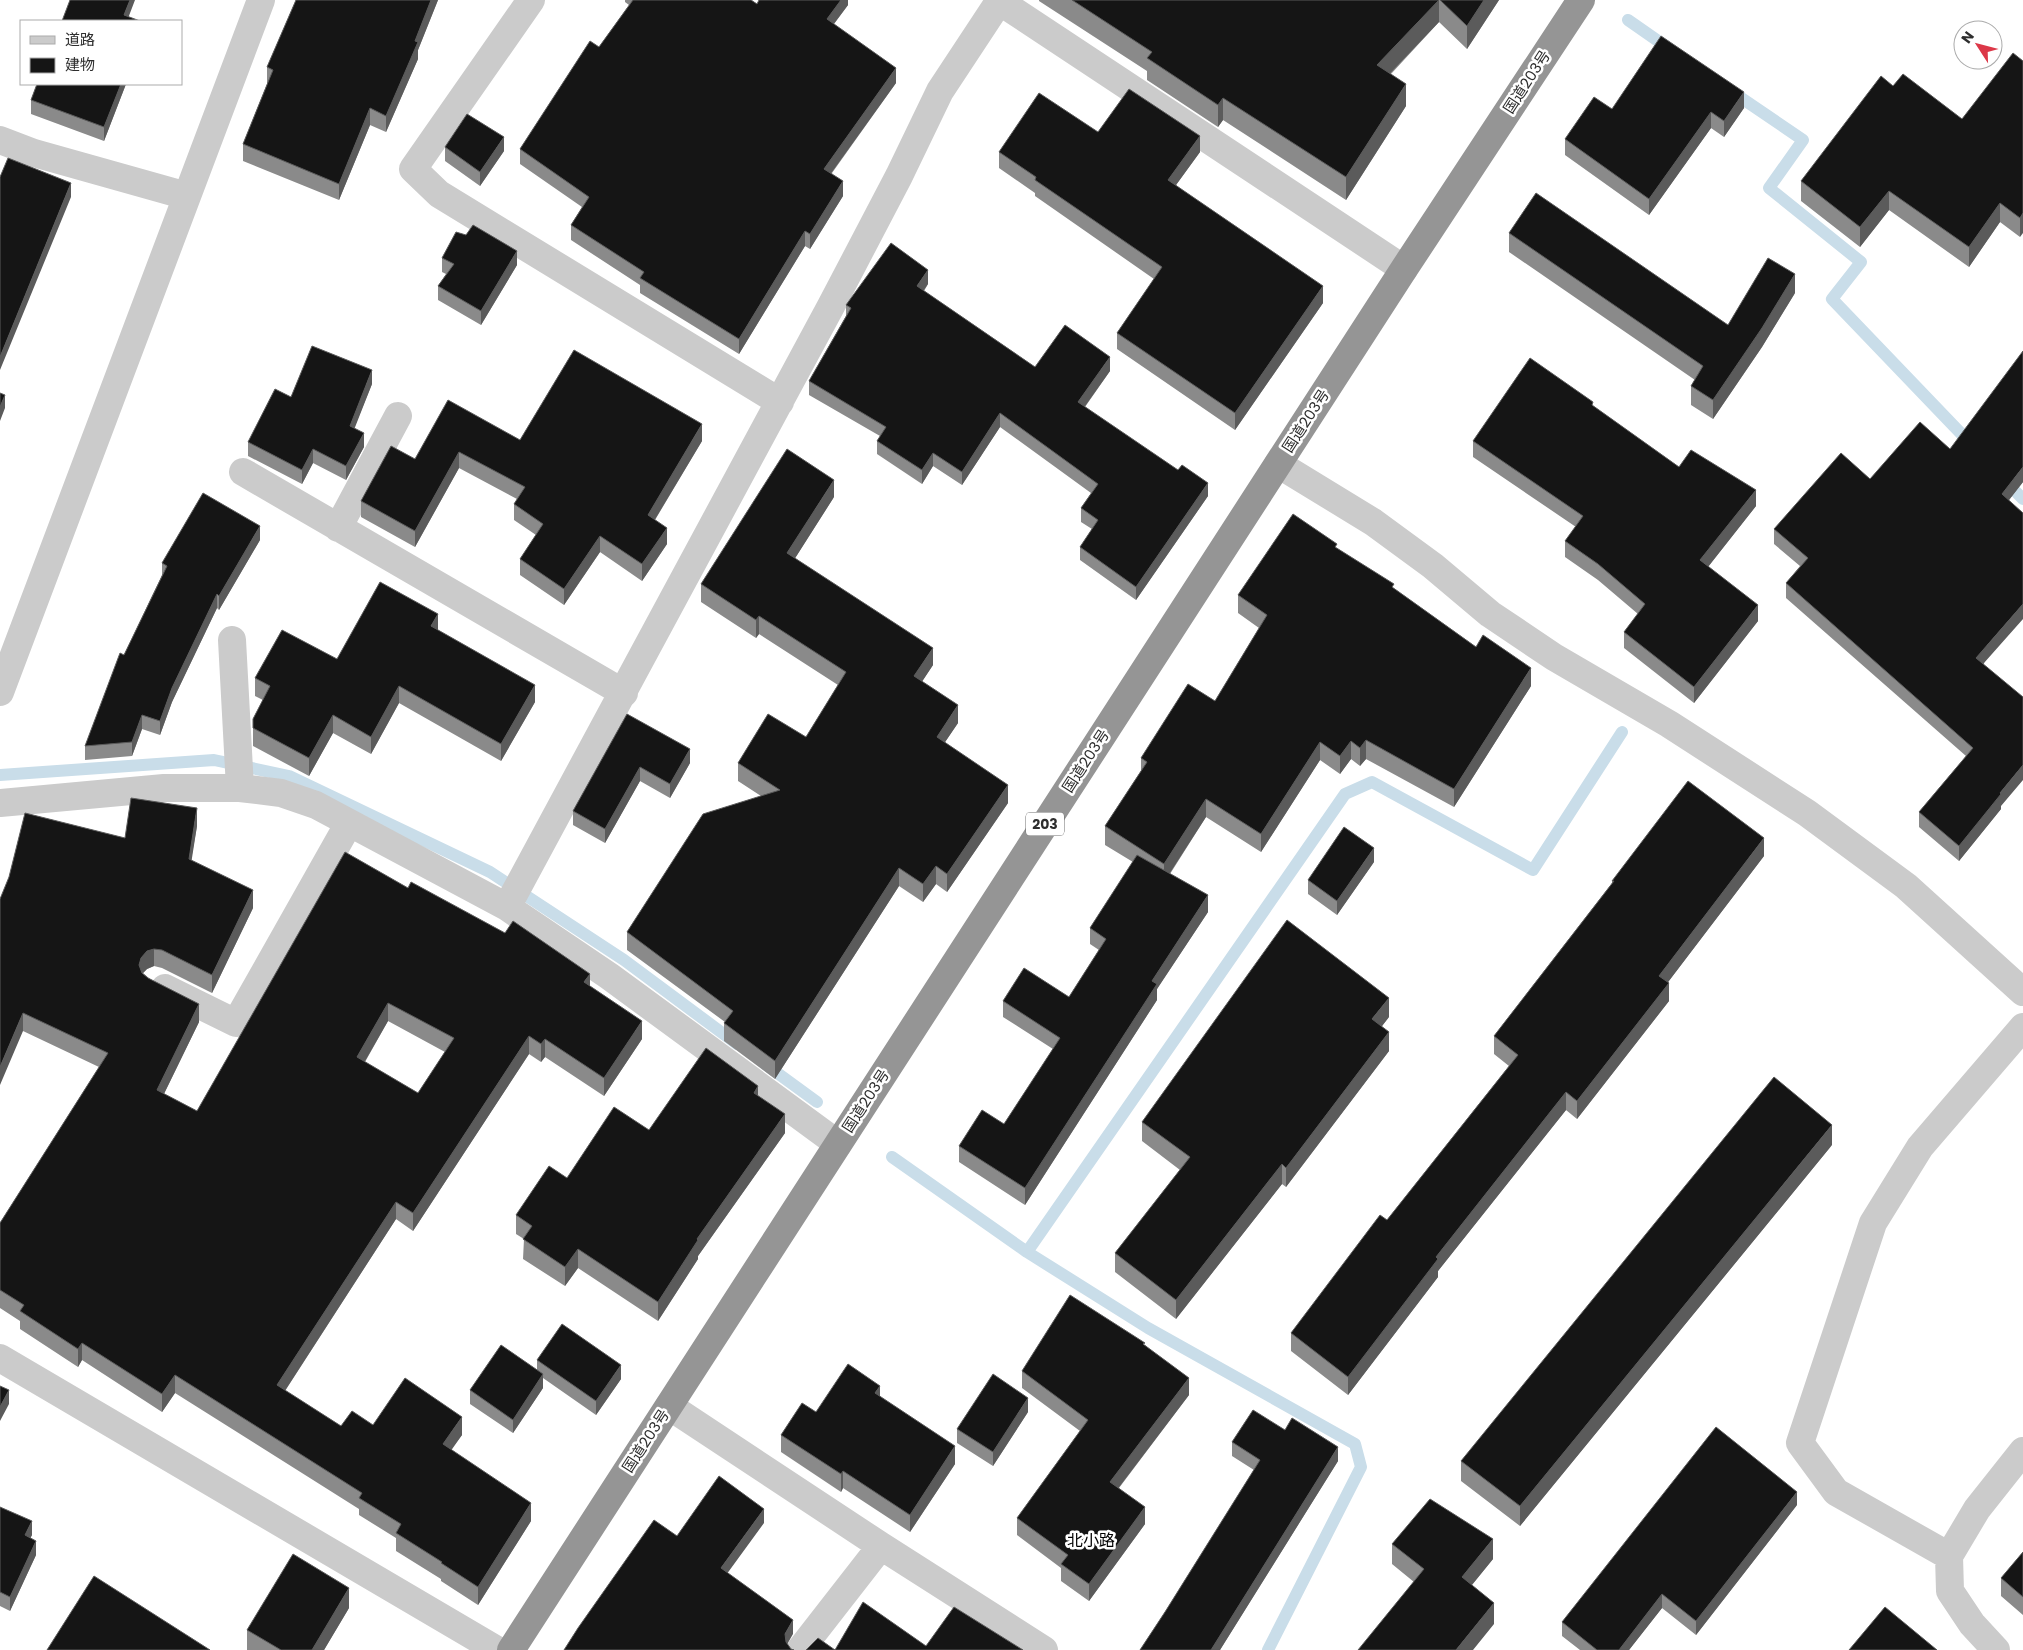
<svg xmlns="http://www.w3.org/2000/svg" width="2023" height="1650" font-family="Poppins,'Noto Sans JP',sans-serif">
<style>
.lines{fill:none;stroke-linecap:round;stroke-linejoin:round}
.stream{stroke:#c9dde9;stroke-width:12}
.minor{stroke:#cbcbcb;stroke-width:28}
.highway{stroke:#959595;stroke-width:28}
.wall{fill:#8a8a8a;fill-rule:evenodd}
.shaded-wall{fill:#5b5b5b}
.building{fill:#151515;stroke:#5b5b5b;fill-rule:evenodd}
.labels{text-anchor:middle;stroke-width:5;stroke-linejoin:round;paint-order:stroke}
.shield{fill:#fff;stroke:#6d6d6d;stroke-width:1}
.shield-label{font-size:14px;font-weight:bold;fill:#2e2e2e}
.street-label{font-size:15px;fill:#2e2e2e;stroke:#fff}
.neighbourhood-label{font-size:16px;fill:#000;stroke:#fff}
</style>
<rect width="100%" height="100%" fill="#fff"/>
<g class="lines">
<path class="stream" d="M1628 20 1671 50
M1731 91 1803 140 1769 188 1861 262 1832 299 1972 445
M2004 480 2023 499
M0 775 214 760 289 776 490 872 624 960 737 1044
M765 1064 817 1102
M892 1157 1027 1252 1148 1328 1355 1444 1361 1467 1268 1650
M1027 1252 1345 794 1372 782 1533 870 1622 732"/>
<path class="minor" d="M531 0 413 169 439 194 780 402
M999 1 1404 269
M0 140 34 153 187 196
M1278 464 1373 522 1433 566 1490 614 1554 657 1669 724 1807 813 1906 886 2023 992
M243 472 624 693
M338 528 398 416
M232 640 240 788
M0 692 261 0
M0 803 164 788H240L281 793 316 805 507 907 609 976 838 1144
M507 907 831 306 899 176 940 91 1000 0
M165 988 236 1023 349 823
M0 1358 497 1650
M669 1406 881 1546 1044 1650
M1949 1556 1836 1492 1800 1443 1873 1223 1920 1147 2023 1027
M800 1650 881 1546
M1996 1650 1972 1624 1950 1591 1949 1556 1977 1509 2023 1451"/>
<path class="highway" d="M511 1650 1404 269 1581 0"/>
</g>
<path class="wall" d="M296 0H438L418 50V59L386 132 370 125 339 200 243 161V144L267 84V67Z
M625 0H751L757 4 848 0V5L834 24 896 83 832 173 843 196 810 249 805 246 739 354 640 293V285L571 240V225L582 207 520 164V149L599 47 629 5 625 2Z
M1039 0H1499L1467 49 1439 22 1391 74 1406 106 1346 200 1223 120 1218 127 1147 80V71L1039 1Z
M2023 61 2020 237 2000 222 1969 267 1889 210 1860 247 1801 201V181L1893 86 1962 119Z
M37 84H126L104 141 31 114V100Z
M1744 108 1724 137 1711 128 1649 215 1565 155V139L1612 109Z
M1098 132 1200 152 1176 185 1323 303 1235 430 1117 349V333L1154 279 1035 196V193L999 168V152Z
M445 147 504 151 480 186 445 161Z
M1509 233 1728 325 1795 293 1762 347 1713 419 1691 405V386L1695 380 1509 252Z
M442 258 517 265 481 325 438 300V286L446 274 442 272Z
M928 284 924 291 1035 367 1110 371 1085 407 1208 496 1136 600 1080 560V547L1092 529 1081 522V508L1091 493 1000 427 962 485 933 466 922 484 877 454V441L880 436 809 395V381L846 316V305Z
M372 384 354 428 364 447 346 480 313 463 302 484 248 456V442L291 397Z
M1593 406 1679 467 1756 506 1708 567 1758 621 1694 703 1624 648V632L1638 614 1598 580 1565 557V541L1576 527 1473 457V441Z
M520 440 702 441 655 520 667 544 642 581 600 552 564 605 520 575V559L536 535 514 520V504L517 499 459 468 415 547 361 517V501L415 459Z
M1950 449 2023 482 2009 500 1984 664 2001 809 1959 861 1919 827V812L1966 756 1786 598V583L1800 566 1774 544V529L1870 479Z
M834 497 795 558 933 665 922 681 958 723 945 742 1008 803 947 892 936 884 923 902 899 886 775 1079 724 1041V1023L725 1022 627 950V932L761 796 738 781V763L806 737 838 685 759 634 756 638 701 602V584Z
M260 540 219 610 217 608 172 702 160 735 142 729 132 756 85 760V746L124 655 162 575V563Z
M1337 548 1531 686 1454 807 1366 759 1360 766 1351 759 1340 774 1320 760 1261 852 1206 817 1170 874 1208 912 1157 989V1000L1025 1205 959 1162V1146L1004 1124 1053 1049 1003 1017V1001L1069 997 1099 950 1090 944V928L1133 862 1105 845V826L1141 771V758L1215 701 1259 628 1238 613V595Z
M438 630 535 702 501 761 399 703 371 754 333 733 309 776 253 746V719L263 700 255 696V678L337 659Z
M627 714 690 763 670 798 640 781 605 843 573 825V811Z
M197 826 191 860 253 908 212 993 162 968 154 966 147 969 143 973 199 1022 164 1094 197 1111 408 888 590 986 642 1039 604 1096 545 1057 541 1062 529 1054 413 1231 396 1219 285 1391 341 1426 373 1425 462 1435 451 1449 531 1521 478 1605 441 1581V1579L396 1551V1538L359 1515V1509L175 1393 162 1412 82 1360 78 1367 20 1329V1321L0 1308V1223L99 1067 23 1031 0 899 125 838ZM388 1021 445 1052 418 1093 365 1062Z
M1764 856 1668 982 1669 1001 1577 1119 1566 1110 1438 1271V1277L1348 1395 1291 1351V1333L1387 1220 1509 1066 1494 1054V1036L1612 883V881Z
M1374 862 1337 915 1308 894V880Z
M1389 1017 1382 1026 1389 1051 1286 1187 1282 1184 1176 1319 1115 1272V1253L1180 1170 1142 1141V1122Z
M758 1096 785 1133 698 1256V1259L658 1321 578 1268 565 1286 523 1259 524 1239 516 1234V1215L567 1178 649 1130Z
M1832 1145 1520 1526 1461 1481V1461Z
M1145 1345 1189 1395 1119 1488 1145 1524 1089 1601 1061 1581V1568L1017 1535V1518L1080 1431 1022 1388V1371Z
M537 1360 621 1379 596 1415 543 1378V1388L513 1433 470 1404V1390L537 1370Z
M880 1397 955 1464 910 1532 843 1488 841 1492 781 1452V1435L816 1412Z
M1028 1412 993 1466 957 1443V1429Z
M1285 1430 1338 1461 1220 1650H1140L1165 1612 1254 1470 1232 1456V1442Z
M1797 1505 1696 1635 1662 1608 1629 1650H1580L1562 1636V1622Z
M0 1507 32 1535 30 1538 36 1555 10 1611 0 1606Z
M1392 1544 1493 1559 1472 1585 1494 1624 1414 1582 1392 1564Z
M2023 1552V1615L2001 1596V1578Z
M349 1608 324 1650H247V1630Z"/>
<path class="shaded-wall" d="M130 0H135L127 21 124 15Z
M431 0H438L418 50V59L386 132V116L415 41Z
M841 0H848V5L827 33V19Z
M1439 0V22L1377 87V65Z
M1484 0H1499L1467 49V26Z
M896 68V83L824 183V169Z
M121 84H126L104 141V127Z
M1406 84V106L1346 200V177Z
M1744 92V108L1724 137V121Z
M1223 98V120L1218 127V105Z
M370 108V125L339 200V184Z
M1711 112V128L1649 215V199Z
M1200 136V152L1168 196V180Z
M504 137V151L480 186V172Z
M843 181V196L810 249V234Z
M71 183V197L0 370V357Z
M1889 191V210L1860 247V227Z
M2000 203V222L1969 267V247Z
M2023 213V233L2020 237V218Z
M805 231V246L739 354V339Z
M517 251V265L481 325V311Z
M928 270V284L917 300V286Z
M1795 274V293L1762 347 1713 419V400Z
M1323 286V303L1235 430V413Z
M1110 357V371L1078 416V402Z
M372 370V384L350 440V426Z
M5 395V408L0 421V407Z
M1000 413V427L962 485V472Z
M702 424V441L648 531V515Z
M364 433V447L346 480V466Z
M313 449V463L302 484V470Z
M459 452V468L415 547V531Z
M933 453V466L922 484V470Z
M2023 467V482L2002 509V494Z
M834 480V497L787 571V553Z
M1208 483V496L1136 600V587Z
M1756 490V506L1700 577V560Z
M260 526V540L219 610V596Z
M667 528V544L642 581V564Z
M600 536V552L564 605V589Z
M217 594V608L172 702 160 735V721L172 688Z
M2023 604V619L1976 672V658Z
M1758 605V621L1694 703V687Z
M438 614V631L431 626Z
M759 616V634L756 638V620Z
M933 648V665L914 694V676Z
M1531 668V686L1454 807V789Z
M535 685V702L501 761V744Z
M399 686V703L371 754V737Z
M958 705V723L937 754V737Z
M142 715V729L132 756V742Z
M333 715V733L309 776V758Z
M1366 740V759L1360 766V748Z
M1351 741V759L1340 774V756Z
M1320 742V760L1261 852V834Z
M690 749V763L670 798V784Z
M2023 765V780L2001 806V809L1959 861V846L2000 793Z
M640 767V781L605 843V829Z
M1008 785V803L947 892V874Z
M1206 799V817L1164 882V864Z
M197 808V826L189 877V859Z
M1764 838V856L1659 994V976Z
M1374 848V862L1337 915V901Z
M936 866V884L923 902V884Z
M899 868V886L775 1079V1061Z
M253 890V908L212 993V975Z
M1208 895V912L1157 989V1000L1025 1205V1188L1152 981Z
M154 949V966L147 969 141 975 139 965 141 958 147 951Z
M590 974V991L584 982Z
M1669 983V1001L1577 1119V1101Z
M1389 998V1017L1372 1039V1019Z
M388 1003V1021L357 1075V1057Z
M199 1004V1022L157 1108V1090Z
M23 1013V1031L0 1085V1067Z
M642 1021V1039L604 1096V1078Z
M1389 1032V1051L1286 1187V1168Z
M529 1036V1054L413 1231V1213Z
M545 1039V1057L541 1062V1044Z
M758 1086V1105L754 1093Z
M1566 1092V1110L1438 1271V1277L1348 1395V1377L1436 1257Z
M785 1114V1133L698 1256V1259L658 1321V1302L697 1239Z
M1832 1125V1145L1520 1526V1506Z
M1282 1164V1184L1176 1319V1300Z
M396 1202V1219L277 1403V1385Z
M578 1249V1268L565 1286V1267Z
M82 1343V1360L78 1367V1349Z
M621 1365V1379L596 1415V1401Z
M543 1374V1388L513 1433V1420Z
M175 1375V1393L162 1412V1394Z
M1189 1378V1395L1110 1499V1482Z
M880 1386V1403L875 1393Z
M9 1390V1404L0 1421V1407Z
M1028 1398V1412L993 1466V1452Z
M462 1417V1435L443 1462V1444Z
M955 1446V1464L910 1532V1515Z
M1338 1447V1461L1220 1650H1211Z
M843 1471V1488L841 1492V1474Z
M1797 1492V1505L1696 1635V1621Z
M531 1503V1521L478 1605V1587Z
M1145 1507V1524L1089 1601V1584Z
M764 1509V1523L721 1582V1568Z
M32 1521V1535L25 1549V1535Z
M1493 1539V1559L1462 1597V1577Z
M36 1541V1555L10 1611V1597Z
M349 1588V1608L324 1650H312Z
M1662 1594V1608L1629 1650H1619Z
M1494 1603V1624L1473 1650H1456Z
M793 1620V1634L785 1648V1634Z"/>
<path class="building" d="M70 0H130L124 15 140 21H62Z
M296 0H431L415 41 418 42 386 116 370 108 339 184 243 144 273 70 267 67Z
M633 0H751L757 4 759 0H841L827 19 896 68 824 169 843 181 810 234 805 231 739 339 640 278 644 272 571 225 589 197 520 149 590 41 599 47Z
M1072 0H1439L1377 65 1406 84 1346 177 1223 98 1218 105 1147 58 1152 52Z
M1440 0H1484L1467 26Z
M1661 36 1744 92 1724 121 1711 112 1649 199 1565 139 1594 97 1612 109Z
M2013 53 2023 61V213L2020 218 2000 203 1969 247 1889 191 1860 227 1801 181 1881 76 1893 86 1903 74 1962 119Z
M37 84H121L104 127 31 100Z
M1129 89 1200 136 1168 180 1323 286 1235 413 1117 333 1162 267 1035 180 1036 177 999 152 1039 93 1098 132Z
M467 114 504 137 480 172 445 147Z
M8 158 71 183 0 357V177Z
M1536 193 1728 325 1768 258 1795 274 1762 328 1713 400 1691 386 1703 366 1509 233Z
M473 225 517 251 481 311 438 286 454 264 442 258 456 232 466 235Z
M891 243 928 270 917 286 1035 367 1065 325 1110 357 1078 402 1178 470 1182 465 1208 483 1136 587 1080 547 1098 520 1081 508 1098 484 1000 413 962 472 933 453 922 470 877 441 886 427 809 381 851 308 846 305Z
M312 346 372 370 350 426 364 433 346 466 313 449 302 470 248 442 275 389 291 397Z
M574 350 702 424 648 515 667 528 642 564 600 536 564 589 520 559 543 524 514 504 525 487 459 452 415 531 361 501 391 446 415 459 448 400 520 440Z
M2023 351V467L2002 494 2023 513V604L1976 658 2023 697V765L2000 793 2001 794 1959 846 1919 812 1973 748 1786 583 1808 558 1774 529 1841 453 1870 479 1920 422 1950 449Z
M1530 358 1593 402 1592 405 1679 467 1691 450 1756 490 1700 560 1758 605 1694 687 1624 632 1645 604 1598 564 1565 541 1583 516 1473 441Z
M0 393 5 395 0 407Z
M787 449 834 480 787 553 933 648 914 676 958 705 937 737 1008 785 947 874 936 866 923 884 899 868 775 1061 724 1023 733 1011 627 932 703 814 780 790 738 763 768 714 806 737 846 672 759 616 756 620 701 584Z
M203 493 260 526 219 596 217 594 172 688 160 721 142 715 132 742 85 746 120 653 124 655 167 566 162 563Z
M1293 514 1337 544 1335 547 1394 584 1392 587 1476 647 1483 635 1531 668 1454 789 1366 740 1360 748 1351 741 1340 756 1320 742 1261 834 1206 799 1164 864 1105 826 1147 762 1141 758 1188 684 1215 701 1267 615 1238 595Z
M380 582 438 614 431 626 535 685 501 744 399 686 371 737 333 715 309 758 253 728V719L270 686 255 678 282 630 337 659Z
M627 714 690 749 670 784 640 767 605 829 573 811Z
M1688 781 1764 838 1659 976 1669 983 1577 1101 1566 1092 1436 1257 1438 1259 1348 1377 1291 1333 1380 1215 1387 1220 1518 1055 1494 1036 1614 881H1612Z
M131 798 197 808 189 859 253 890 212 975 162 950 154 949 147 951 141 958 139 965 142 973 148 978 199 1004 157 1090 197 1111 345 852 408 888 411 882 505 933 513 921 590 974 584 982 642 1021 604 1078 545 1039 541 1044 529 1036 413 1213 396 1202 277 1385 341 1426 352 1411 373 1425 405 1378 462 1417 443 1444 531 1503 478 1587 441 1563 442 1562 396 1533 401 1524 359 1498 362 1493 175 1375 162 1394 82 1343 78 1349 20 1311 24 1305 0 1290V1223L108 1053 23 1013 0 1067V899L9 877 25 813 125 838ZM388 1003 454 1038 418 1093 357 1057Z
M1344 827 1374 848 1337 901 1308 880Z
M1137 855 1208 895 1152 981 1157 984 1025 1188 959 1146 982 1110 1004 1124 1060 1038 1003 1001 1024 968 1069 997 1106 939 1090 928Z
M1287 920 1389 998 1372 1019 1389 1032 1286 1168 1282 1164 1176 1300 1115 1253 1190 1157 1142 1122Z
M706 1048 758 1086 754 1093 785 1114 697 1239 698 1240 658 1302 578 1249 565 1267 523 1239 532 1226 516 1215 549 1166 567 1178 614 1107 649 1130Z
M1774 1077 1832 1125 1520 1506 1461 1461Z
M1070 1295 1145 1343 1143 1344 1189 1378 1110 1482 1145 1507 1089 1584 1061 1564 1068 1555 1017 1518 1088 1420 1022 1371Z
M562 1324 621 1365 596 1401 537 1360Z
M501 1345 543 1374 513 1420 470 1390Z
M848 1364 880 1386 875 1393 955 1446 910 1515 843 1471 841 1474 781 1435 802 1403 816 1412Z
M993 1374 1028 1398 993 1452 957 1429Z
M0 1386 9 1390 0 1407Z
M1253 1410 1285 1430 1292 1418 1338 1447 1211 1650H1140L1165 1612 1260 1460 1232 1442Z
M1716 1427 1797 1492 1696 1621 1662 1594 1619 1650H1597L1562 1622Z
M719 1476 764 1509 721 1568 793 1620 785 1634 786 1642 791 1649 794 1650H564L578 1628 654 1520 677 1536Z
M1430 1499 1493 1539 1462 1577 1494 1603 1456 1650H1358L1424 1569 1392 1544Z
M0 1507 32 1521 25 1535 36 1541 10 1597 0 1592Z
M2023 1552V1597L2001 1578Z
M293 1554 349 1588 312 1650H281L247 1630Z
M94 1576 210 1650H47Z
M863 1602 926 1646 954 1607 1023 1650H806L818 1638 835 1650Z
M1885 1607 1937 1650H1849Z"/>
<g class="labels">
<rect class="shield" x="1026" y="812.5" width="38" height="23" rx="4"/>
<g class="shield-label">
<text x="1045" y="829">203</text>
</g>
<g class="street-label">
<text transform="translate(1527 82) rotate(-57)" y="5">国道203号</text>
<text transform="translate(1306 421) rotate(-57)" y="5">国道203号</text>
<text transform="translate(1086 761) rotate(-57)" y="5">国道203号</text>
<text transform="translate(866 1101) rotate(-57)" y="5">国道203号</text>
<text transform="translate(646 1441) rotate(-57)" y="5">国道203号</text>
</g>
<g class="neighbourhood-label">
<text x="1091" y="1546">北小路</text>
</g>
</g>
<rect x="20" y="20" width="162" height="65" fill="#ffffff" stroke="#ababab"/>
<rect x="30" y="36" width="25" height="8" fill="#cbcbcb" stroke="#ababab"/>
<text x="65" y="45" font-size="15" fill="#2e2e2e">道路</text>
<rect x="30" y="58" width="25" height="15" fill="#151515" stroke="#ababab"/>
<text x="65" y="70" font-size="15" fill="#2e2e2e">建物</text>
<g transform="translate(1978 45) rotate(306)"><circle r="24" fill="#ffffff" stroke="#ababab"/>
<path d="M0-4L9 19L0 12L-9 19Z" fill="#dc3848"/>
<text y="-8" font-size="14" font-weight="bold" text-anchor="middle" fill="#2e2e2e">N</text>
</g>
</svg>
